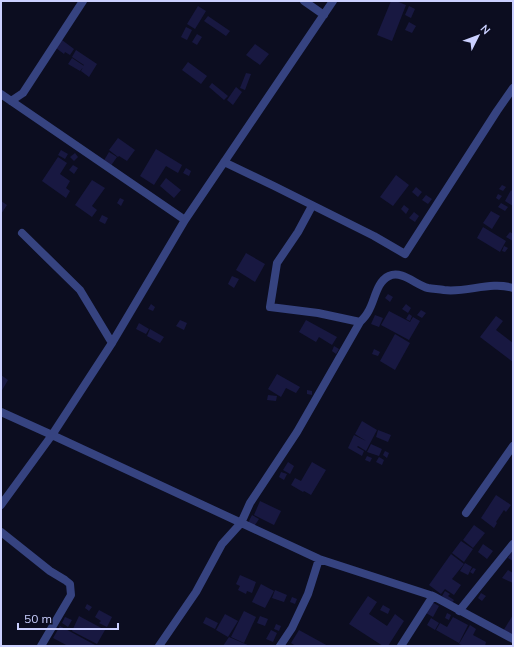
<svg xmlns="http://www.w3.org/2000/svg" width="514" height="647" font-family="Mulish,sans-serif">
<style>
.building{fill:#181841}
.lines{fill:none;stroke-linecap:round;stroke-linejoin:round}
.street{stroke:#364380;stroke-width:8}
</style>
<rect width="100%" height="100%" fill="#0c0d20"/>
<path class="building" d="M391 1H396L406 5 392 41 377 35Z
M198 6 206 11 195 29 187 24Z
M409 6 415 9 411 18 405 15Z
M208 16 230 31 226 36 204 21Z
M409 22 416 26 412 33 405 30Z
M186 27 192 30 187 40 181 37Z
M197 34 202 37 197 45 192 42Z
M62 40 74 49 70 55 65 52 64 54 56 48Z
M255 44 269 54 260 65 246 55Z
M76 50 97 64 89 77 81 71 84 65 72 57Z
M72 58 84 66 80 71 68 64Z
M188 62 207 76 201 84 182 70Z
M246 73 251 74 245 90 240 88Z
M212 83 228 96 224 100 209 87Z
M236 87 242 92 233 105 227 100Z
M118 138 135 150 127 161 119 156 118 157 109 150Z
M156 149 182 165 178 173 166 166 154 185 140 176Z
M61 150 68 154 65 159 58 155Z
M109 152 117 157 110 167 103 162Z
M75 153 78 157 74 161 70 157Z
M58 157 67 163 60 174 70 181 66 188 70 191 66 198 42 181Z
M73 165 78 168 74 174 69 170Z
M186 168 191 171 189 176 183 173Z
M396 175 409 185 393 206 380 197Z
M166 178 181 190 174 198 160 186Z
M92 180 105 188 92 206 97 210 92 217 75 205Z
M502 185 506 187 503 191 499 189Z
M416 187 422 192 418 197 412 192Z
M511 190 513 192V206L505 201Z
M498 194 502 196 499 200 496 198Z
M426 195 432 199 428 204 422 200Z
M120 198 124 200 121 206 117 203Z
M1 201 7 205 1 214Z
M501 203 508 207 505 211 498 207Z
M404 205 409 209 406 214 401 209Z
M491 211 500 216 492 229 483 223Z
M414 212 419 216 415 222 409 218Z
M102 215 108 218 105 224 99 221Z
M483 227 506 241 500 252 477 238Z
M510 232 513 234V241L506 237Z
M504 246 508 248 505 252 502 251Z
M246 253 265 264 255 282 236 270Z
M232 276 239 279 234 288 228 284Z
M388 294 393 297 390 302 385 298Z
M151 304 155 307 153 311 148 309Z
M406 304 411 308 408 313 402 309Z
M421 310 426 313 422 318 417 315Z
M389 311 410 322 413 317 420 321 409 340 381 325Z
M409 314 412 316 410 321 406 319Z
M375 315 383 318 379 327 371 324Z
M496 316 503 321 496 330 513 343V362L480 337Z
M180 320 187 323 184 330 176 326Z
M306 320 337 337 332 345 319 337 316 342 299 332Z
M139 323 149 329 146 334 136 329Z
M150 329 164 337 160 343 147 336Z
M395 334 410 343 395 370 380 361Z
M334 346 339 349 336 354 332 351Z
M374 349 380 352 378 356 372 354Z
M277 374 300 387 296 393 286 388 281 397 268 389Z
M1 375 8 380 1 392Z
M307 390 312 391V395L307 394Z
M268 395 277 396 276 401 267 400Z
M362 421 377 430 366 451 358 446 357 447 364 451 362 456 348 448 354 435 366 441 355 434Z
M378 430 391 435 388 442 376 437Z
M371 444 382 449 379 456 367 452Z
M385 451 389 453 387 458 383 455Z
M367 456 372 458 370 462 365 460Z
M379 457 384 460 382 465 376 462Z
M288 462 294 466 290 474 283 470Z
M312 462 326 470 311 495 304 491 303 492 291 485 295 478 301 481Z
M281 472 287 474 284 480 279 477Z
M496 495 511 505 506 512 504 510 496 522 497 523 494 528 481 518Z
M260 501 281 511 274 525 254 515Z
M252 515 259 519 253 528 247 525Z
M474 525 485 533 473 548 463 540Z
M461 541 473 549 464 562 452 553Z
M483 544 493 551 487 559 478 552Z
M512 551 513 552V561L508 558Z
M451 554 464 564 452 579 461 585 454 595 445 589 441 594 429 585Z
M465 563 472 567 468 575 460 571Z
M473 568 476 569 473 574 470 572Z
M508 570 513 573V583L502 578Z
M240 575 256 582 252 593 247 591 246 594 238 590 240 586 236 584Z
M261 584 274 591 265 608 252 602Z
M275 590 287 595 284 602 272 598Z
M445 591 450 594 448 596 454 600 452 603 442 596Z
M481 593 486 596 482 601 478 598Z
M368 596 377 602 369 614 387 626 395 614 404 621 388 646H383L349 624Z
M292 597 297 599 295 604 290 602Z
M432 602 439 606 433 617 426 613Z
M87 604 92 607 89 611 85 608Z
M383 605 390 609 388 614 380 610Z
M99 610 112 617 107 627 99 623 101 621 95 617Z
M244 611 256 617 244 643 231 637Z
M447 613 451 615 449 620 445 618Z
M225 614 238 621 228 637 216 630Z
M513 615V634H512L511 636 503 631Z
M79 616 105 630 97 644 72 631Z
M260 616 268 619 265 626 257 623Z
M65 617 72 620 68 627 62 623Z
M206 617 218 623 215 629 203 623Z
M453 617 468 625 459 643 436 630 440 623 447 627Z
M431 618 439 623 435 630 427 625Z
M276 624 281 626 279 631 274 629Z
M470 625 476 629 473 635 486 642 485 646H464L459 644Z
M60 626 95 645V646H68L53 638Z
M271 630 277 633 273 642 266 639Z
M299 630 328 646H296L291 643Z
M229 637 250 646H223Z"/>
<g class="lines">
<path class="street" d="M304 1 324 15
M1 94 185 220
M11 101 23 93 83 1
M224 162 274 186 374 236 405 254 497 111 513 88
M312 206 298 232 277 263 270 307 318 313 360 322C363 319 366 316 368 312 375 301 376 282 389 276 402 270 416 285 428 288 433 289 439 289 444 290 466 293 491 281 513 288
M22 233 80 290 112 343
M1 412 52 435 319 559 433 596 513 639
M1 505 52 435 112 343 185 220 333 1
M466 513 513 446
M1 532 50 571 65 580 70 584 71 595 41 646
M459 611 513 544
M159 646 196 592 222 544 241 523 250 503 297 432 360 322
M280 646 292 628 308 594 319 559
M401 646 433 596"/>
</g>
<rect width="514" height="647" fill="none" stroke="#cbd0ff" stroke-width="4"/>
<g transform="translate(478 36) rotate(48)" stroke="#0c0d20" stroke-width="3" paint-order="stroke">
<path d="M0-3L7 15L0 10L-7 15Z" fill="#cbd0ff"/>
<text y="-6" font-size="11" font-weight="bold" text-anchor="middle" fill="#cbd0ff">N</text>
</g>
<path d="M18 623v6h100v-6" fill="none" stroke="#cbd0ff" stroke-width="2"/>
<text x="24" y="623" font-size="12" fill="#cbd0ff" stroke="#0c0d20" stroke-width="3" paint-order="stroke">50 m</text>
</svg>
